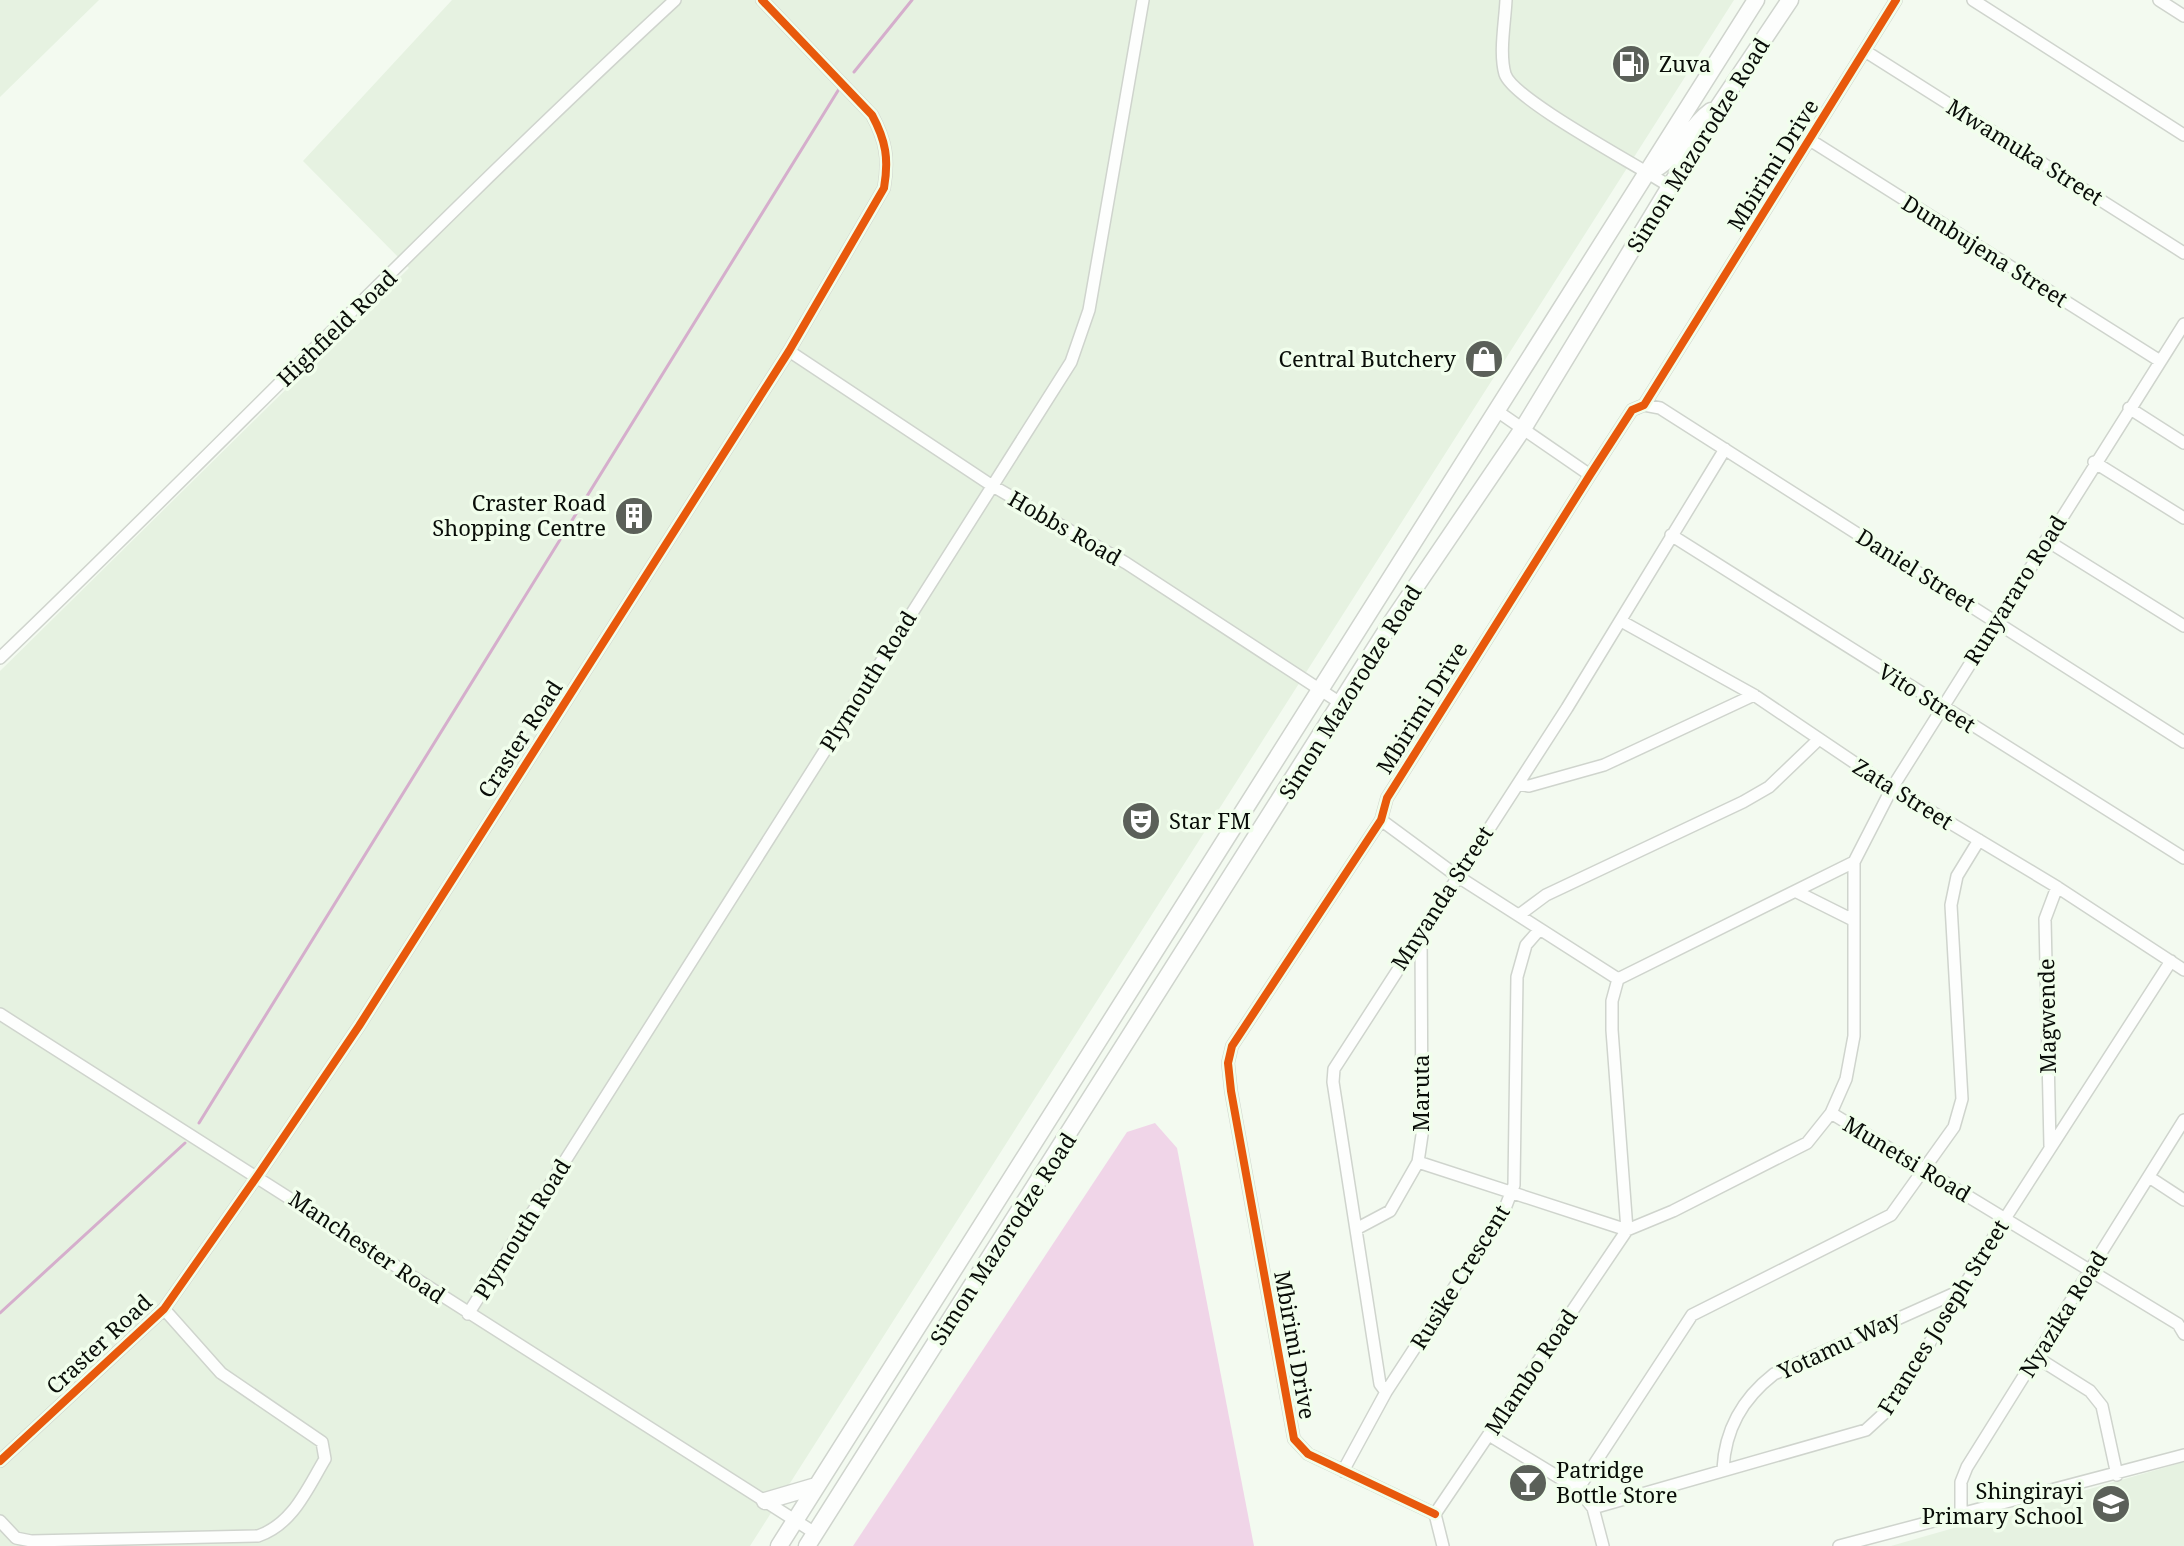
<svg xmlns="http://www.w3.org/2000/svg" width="2184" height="1546" font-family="'Noto Serif',serif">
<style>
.built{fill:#e6f2e1}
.green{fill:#f0d5e8}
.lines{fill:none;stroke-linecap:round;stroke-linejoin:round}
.stream{stroke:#d5aecc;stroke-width:3}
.minor-casing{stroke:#cfd4cd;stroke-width:14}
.highway-casing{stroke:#cfd4cd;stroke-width:19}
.minor{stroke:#fdfefd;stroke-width:11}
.highway{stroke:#fdfefd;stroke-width:16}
.cycleway-casing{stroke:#f1feec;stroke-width:13}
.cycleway{stroke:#e8590c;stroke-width:8}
.labels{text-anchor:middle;stroke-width:7;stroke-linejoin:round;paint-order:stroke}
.poi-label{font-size:22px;fill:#090d08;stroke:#f1feec;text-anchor:start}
.street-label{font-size:22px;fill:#090d08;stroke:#f1feec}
</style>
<rect width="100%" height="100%" fill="#f3faf0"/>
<path class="built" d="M0 0H99L0 97Z
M452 0H1734L750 1546H0V671L409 268 303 161Z
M2184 1462V1546H1891Z"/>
<path class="green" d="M1155 1123 1177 1148 1254 1546H853L1127 1132Z"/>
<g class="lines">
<path class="stream" d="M854 72 912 0
M199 1123 839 89
M0 1313 185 1143"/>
<g class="minor-casing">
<path id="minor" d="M1506 0C1505 22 1499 53 1505 74 1513 100 1643 168 1672 188
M1973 0 2184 135
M2159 0 2184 16
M1865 51 2184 253
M1810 140 2160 361
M789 351 991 485 1126 563 1342 704
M1644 405 1660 408 2184 742
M2129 408 2184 443
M1497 411 1590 475
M2094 462 2184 518
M1671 535 2184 858
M2046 540 2184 626
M1621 621 1754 695 1892 788 2057 887 2184 970
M0 658C227 440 444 213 675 0
M1518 784 1529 786 1604 765 1754 695
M1381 820 1457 876 1618 979
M1854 862V1036L1846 1079 1831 1113 1807 1143 1673 1211 1627 1230 1612 1030V1001L1618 979Z
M1854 862 1892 788 2184 324
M1797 892 1853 920
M1519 915 1546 895 1743 802 1769 787 1818 740
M0 1014 815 1533
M1831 1113 2178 1324 2184 1334
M2050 1146 2045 919 2057 887
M1418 1162 1627 1230 1435 1514
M2149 1177 2184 1200
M1358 1228 1390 1211 1418 1162 1422 1135 1421 931
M468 1314 1071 362 1089 310 1143 0
M2036 1357 2090 1391 2102 1406 2117 1475
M1386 1392 1380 1384 1333 1082 1334 1069 1567 708 1725 449
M1489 1435 1578 1489 1593 1508 1603 1546
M0 1461 164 1309 258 1175 359 1026 789 351 884 188C889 159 886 141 872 115L762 0
M1723 1469C1725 1429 1742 1399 1774 1374L1962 1290
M1343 1471 1386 1392 1504 1211 1514 1185 1517 977 1526 945 1540 929
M1578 1489 1692 1315 1891 1215 1954 1127 1962 1099 1951 905 1957 876 1979 840
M1593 1508 1866 1430 1890 1408 2006 1217 2171 961
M1435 1514 1308 1454 1294 1439 1231 1091 1228 1063 1232 1046 1381 820 1387 798 1590 475 1632 410 1644 405 1896 0
M1435 1514 1443 1546
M1961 1514V1482L1967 1467 2184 1120
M0 1521 16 1538 31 1541 258 1536C293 1524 307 1489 325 1459L322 1442 221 1373 164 1309
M1839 1546 2184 1455"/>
</g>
<g class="highway-casing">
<path id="highway" d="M1649 172C1678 160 1686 129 1711 111
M765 1501 816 1486
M779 1546 1756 0
M807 1546 1393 620 1524 427 1719 106 1790 0"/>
</g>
<use href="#minor" class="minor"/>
<use href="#highway" class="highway"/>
<g class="cycleway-casing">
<path id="cycleway" d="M0 1461 164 1309 258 1175 359 1026 789 351 884 188C889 159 886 141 872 115L762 0
M1435 1514 1308 1454 1294 1439 1231 1091 1228 1063 1232 1046 1381 820 1387 798 1590 475 1632 410 1644 405 1896 0"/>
</g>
<use href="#cycleway" class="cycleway"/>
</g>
<defs>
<g id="fuel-disc" transform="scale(2)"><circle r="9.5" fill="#5b6059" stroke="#f1feec"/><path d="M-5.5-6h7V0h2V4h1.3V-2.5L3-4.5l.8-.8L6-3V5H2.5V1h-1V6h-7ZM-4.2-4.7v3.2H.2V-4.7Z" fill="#fff"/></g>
<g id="shop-disc" transform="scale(2)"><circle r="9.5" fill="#5b6059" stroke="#f1feec"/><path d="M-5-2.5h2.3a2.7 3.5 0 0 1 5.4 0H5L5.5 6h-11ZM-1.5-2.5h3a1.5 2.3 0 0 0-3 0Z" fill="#fff"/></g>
<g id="building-disc" transform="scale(2)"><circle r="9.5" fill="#5b6059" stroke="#f1feec"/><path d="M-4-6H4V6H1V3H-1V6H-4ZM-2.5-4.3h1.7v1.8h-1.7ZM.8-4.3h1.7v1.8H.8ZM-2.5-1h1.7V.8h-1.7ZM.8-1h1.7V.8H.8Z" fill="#fff"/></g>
<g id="theatre-disc" transform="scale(2)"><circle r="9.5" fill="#5b6059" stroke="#f1feec"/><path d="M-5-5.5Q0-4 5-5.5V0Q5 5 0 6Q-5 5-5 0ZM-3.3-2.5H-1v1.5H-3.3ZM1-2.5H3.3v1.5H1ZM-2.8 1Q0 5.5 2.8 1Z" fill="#fff"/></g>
<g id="bar-disc" transform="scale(2)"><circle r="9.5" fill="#5b6059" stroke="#f1feec"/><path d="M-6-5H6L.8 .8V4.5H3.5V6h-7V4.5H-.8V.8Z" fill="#fff"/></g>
<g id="school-disc" transform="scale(2)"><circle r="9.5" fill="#5b6059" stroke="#f1feec"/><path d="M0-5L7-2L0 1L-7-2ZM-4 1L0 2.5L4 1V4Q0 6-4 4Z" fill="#fff"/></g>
</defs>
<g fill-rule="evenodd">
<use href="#fuel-disc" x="1631" y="64"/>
<use href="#shop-disc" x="1484" y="359"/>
<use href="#building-disc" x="634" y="516"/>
<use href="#theatre-disc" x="1141" y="821"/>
<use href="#bar-disc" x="1528" y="1483"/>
<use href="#school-disc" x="2111" y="1504"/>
</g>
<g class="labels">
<g class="poi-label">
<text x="1659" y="72">Zuva</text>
<text x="1456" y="367" text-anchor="end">Central Butchery</text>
<text x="606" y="511" text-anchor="end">Craster Road<tspan x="606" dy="25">Shopping Centre</tspan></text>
<text x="1169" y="829">Star FM</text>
<text x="1556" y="1478">Patridge<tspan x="1556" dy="25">Bottle Store</tspan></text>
<text x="2083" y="1499" text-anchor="end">Shingirayi<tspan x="2083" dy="25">Primary School</tspan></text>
</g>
<g class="street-label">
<text transform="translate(1698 145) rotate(-58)" y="8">Simon Mazorodze Road</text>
<text transform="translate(2025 152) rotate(32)" y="8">Mwamuka Street</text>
<text transform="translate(1773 165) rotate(-58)" y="8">Mbirimi Drive</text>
<text transform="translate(1985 251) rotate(32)" y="8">Dumbujena Street</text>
<text transform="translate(337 328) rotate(-44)" y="8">Highfield Road</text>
<text transform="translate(1065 528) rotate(30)" y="8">Hobbs Road</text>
<text transform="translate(1916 570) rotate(32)" y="8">Daniel Street</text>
<text transform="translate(2015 590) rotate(-58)" y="8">Runyararo Road</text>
<text transform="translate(868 681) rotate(-58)" y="8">Plymouth Road</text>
<text transform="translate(1350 692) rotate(-58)" y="8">Simon Mazorodze Road</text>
<text transform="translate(1927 698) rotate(32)" y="8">Vito Street</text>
<text transform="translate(1422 708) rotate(-58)" y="8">Mbirimi Drive</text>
<text transform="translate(520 739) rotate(-57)" y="8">Craster Road</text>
<text transform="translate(1903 794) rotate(32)" y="8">Zata Street</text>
<text transform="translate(1442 898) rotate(-57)" y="8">Mnyanda Street</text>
<text transform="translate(2047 1016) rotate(-91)" y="8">Magwende</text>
<text transform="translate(1421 1093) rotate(-90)" y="8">Maruta</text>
<text transform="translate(1907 1159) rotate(31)" y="8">Munetsi Road</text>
<text transform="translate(522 1229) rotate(-58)" y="8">Plymouth Road</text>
<text transform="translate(1003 1239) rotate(-57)" y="8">Simon Mazorodze Road</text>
<text transform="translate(367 1247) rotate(34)" y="8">Manchester Road</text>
<text transform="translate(1460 1277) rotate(-58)" y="8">Rusike Crescent</text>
<text transform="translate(2063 1314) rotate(-58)" y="8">Nyazika Road</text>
<text transform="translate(1943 1317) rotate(-58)" y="8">Frances Joseph Street</text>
<text transform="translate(99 1344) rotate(-43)" y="8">Craster Road</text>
<text transform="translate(1295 1345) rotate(80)" y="8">Mbirimi Drive</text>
<text transform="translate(1839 1345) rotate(-25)" y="8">Yotamu Way</text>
<text transform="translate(1531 1372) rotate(-56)" y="8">Mlambo Road</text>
</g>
</g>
</svg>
